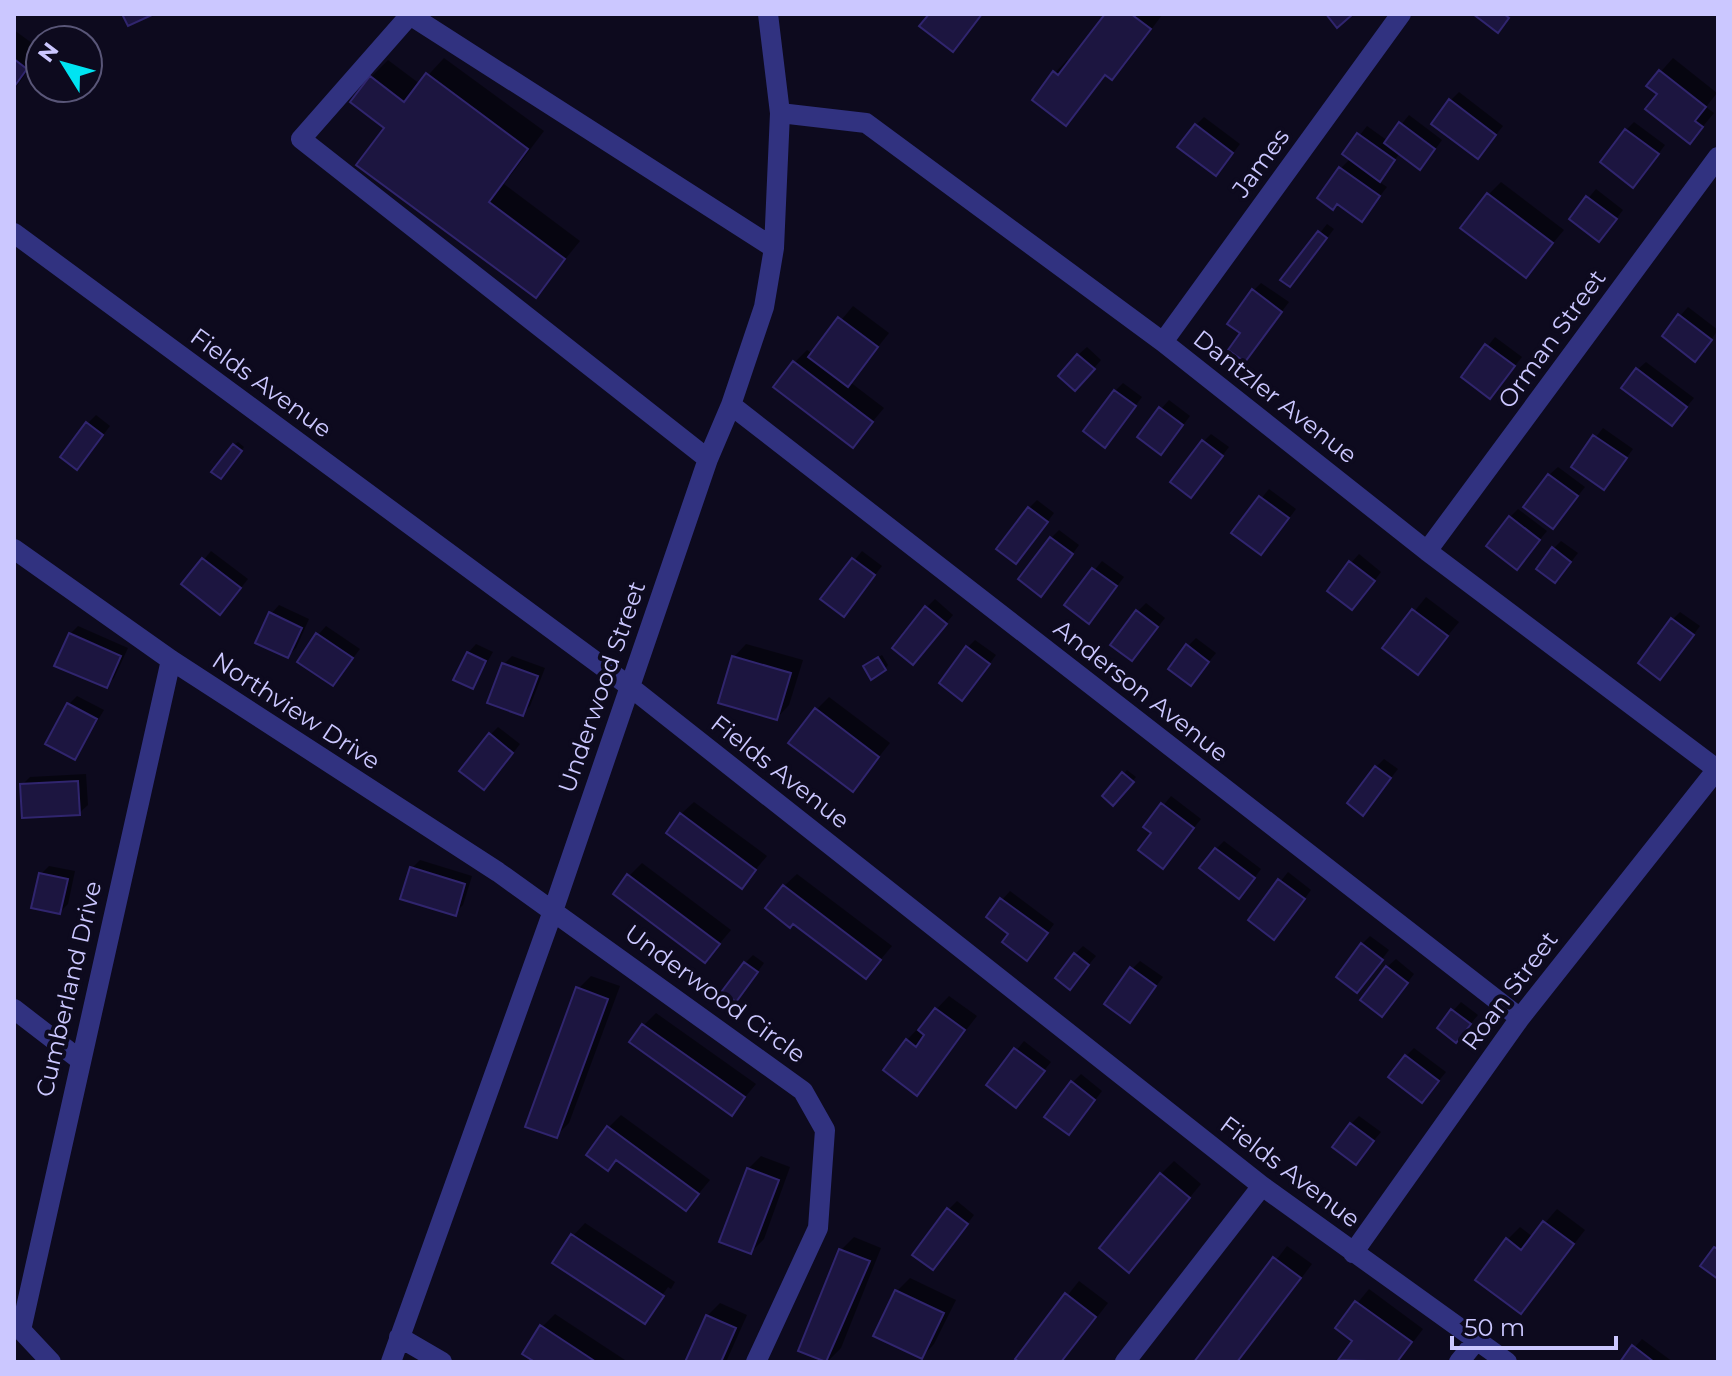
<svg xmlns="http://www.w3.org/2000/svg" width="1732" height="1376" font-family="Montserrat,sans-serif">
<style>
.shadow{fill:#0007}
.building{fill:#1c1540;stroke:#30256e;stroke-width:2}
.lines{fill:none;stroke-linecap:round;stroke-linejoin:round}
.minor{stroke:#313280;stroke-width:20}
.labels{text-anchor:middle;stroke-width:8;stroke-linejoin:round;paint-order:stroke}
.street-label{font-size:24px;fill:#cbc7ff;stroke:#0d0a1e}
</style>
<rect width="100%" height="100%" fill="#0d0a1e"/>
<path class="shadow" d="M1107 14 1162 15 1125 65 1112 78 1106 73 1066 123 1055 73 1067 60 1070 62Z
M14 30 40 49V54L14 90Z
M444 58 544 131 504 184 580 241 536 295 387 128 371 77 388 60 420 84Z
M1673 58 1717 93 1706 107 1714 113 1690 142 1659 94 1649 85Z
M1459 92 1503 126 1478 157 1451 100Z
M1409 115 1442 140 1428 159 1400 153 1378 181 1387 187 1362 219 1341 168 1351 158 1345 154 1367 126 1388 141Z
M1204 117 1240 144 1224 165 1196 125Z
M1634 122 1665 145 1641 177 1626 130Z
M1501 182 1564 230 1526 275 1488 195Z
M1596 189 1623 210 1607 231 1572 218Z
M1327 224 1334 229 1298 276 1283 280Z
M1261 283 1289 302 1245 360 1242 333 1253 291Z
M853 306 889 333 850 382 884 408 853 445 794 363 807 350 813 354Z
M1688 307 1718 330 1703 351 1680 316Z
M1495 337 1522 357 1490 397 1464 376Z
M1087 347 1101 360 1083 381 1078 355Z
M1646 362 1694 398 1680 415 1637 370Z
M1123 383 1142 397 1112 437 1115 391Z
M1169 400 1190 416 1169 444 1161 409Z
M96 415 110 426 85 459 88 423Z
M1603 428 1633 449 1604 488 1573 466Z
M1211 434 1229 447 1191 495 1203 442Z
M238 442 244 447 224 473 234 445Z
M1558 467 1585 487 1553 527 1549 475Z
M1269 489 1296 509 1269 545 1234 532Z
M1037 500 1054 513 1024 553 1029 508Z
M1518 509 1547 531 1517 567 1510 517Z
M1059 530 1079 545 1049 586 1051 538Z
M1561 541 1578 553 1563 572 1553 549Z
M211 551 248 579 228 604 184 584Z
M862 551 882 566 844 615 823 599Z
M1359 554 1381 572 1360 600 1351 563Z
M1102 561 1124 577 1097 613 1066 605Z
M1426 597 1459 622 1418 672 1385 648Z
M935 599 953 615 921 654 927 607Z
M1146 603 1165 618 1140 650 1138 611Z
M279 605 309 619 296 648 288 656 271 614Z
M1680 612 1700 626 1668 669 1672 620Z
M78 626 128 648 114 678 106 686 70 634Z
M326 626 360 649 333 684 318 635Z
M1196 638 1216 653 1198 675 1188 646Z
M975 640 996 655 970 690 967 648Z
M476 644 493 652 473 687 468 653Z
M746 644 803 660 789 705 777 718 734 657Z
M882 655 888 665 885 669 865 666Z
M512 656 545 668 530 706 522 714 504 664Z
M77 696 104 710 75 758 69 704Z
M829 697 890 743 853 789 816 710Z
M498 727 520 744 492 780 490 735Z
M1384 759 1398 769 1363 813 1376 767Z
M1127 770 1136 777 1113 803 1105 795Z
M86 774 88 805 79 813 22 785 30 777Z
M1171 796 1201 819 1163 866 1154 833 1146 827Z
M694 802 767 856 741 887 681 814Z
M1224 841 1261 869 1247 888 1216 849Z
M420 860 472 876 463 905 455 913 412 868Z
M642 863 731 930 705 961 629 876Z
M49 866 75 871 68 904 60 912 41 874Z
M1288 872 1311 890 1282 929 1250 920Z
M797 874 892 946 866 977 784 886Z
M1010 891 1054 924 1035 950 988 916Z
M1370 936 1389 950 1365 982 1362 944Z
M1083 946 1096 956 1070 987 1075 954Z
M753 955 764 963 744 991 745 963Z
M1396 959 1414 974 1390 1006 1387 967Z
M1140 961 1163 977 1130 1021 1132 969Z
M591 976 620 986 569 1123 556 1136 578 989Z
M949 996 977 1016 917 1093 907 1040Z
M1461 1002 1478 1015 1456 1041 1453 1011Z
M656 1013 756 1084 732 1113 644 1025Z
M1024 1041 1051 1062 1016 1105 989 1085Z
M1414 1048 1446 1072 1422 1101 1406 1056Z
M1081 1074 1102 1091 1077 1124 1072 1083Z
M621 1115 710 1180 686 1209 617 1159 608 1168 609 1127Z
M1359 1116 1381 1132 1356 1162 1351 1124Z
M761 1156 790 1167 764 1239 751 1252 748 1169Z
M1174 1161 1201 1184 1129 1270 1161 1174Z
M957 1201 974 1215 941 1259 948 1210Z
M1557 1209 1585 1230 1521 1312 1507 1240 1520 1227 1533 1237Z
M585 1223 675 1282 671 1289 668 1287 652 1310H656L644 1322 573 1236Z
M854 1237 881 1248 841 1348 828 1361 801 1350 841 1250Z
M1287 1246 1312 1264 1238 1362H1197Z
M910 1278 956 1300 934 1344 922 1357 897 1291Z
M1079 1281 1108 1303 1062 1362H1019L1018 1358Z
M1369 1289 1423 1329 1398 1362 1341 1359 1355 1340 1337 1328Z
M720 1303 747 1315 726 1362H687L707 1316Z
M555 1314 628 1362H538L542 1327Z
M1642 1339 1673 1362H1622Z"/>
<path class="building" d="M122 14H154L128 26Z
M929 14H982L953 52 919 26Z
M1105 14H1131L1151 29 1112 80 1105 75 1066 126 1032 100 1053 71 1058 75Z
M1326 14H1353L1337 28Z
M1473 14H1504L1509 18 1498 33Z
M14 59 27 69 14 87Z
M1659 70 1706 107 1695 121 1703 127 1690 144 1645 109 1657 94 1646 86Z
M426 73 528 149 489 202 565 259 536 298 356 165 384 128 350 102 370 76 404 102Z
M1449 99 1496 135 1478 159 1431 124Z
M1399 122 1435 149 1420 170 1384 143Z
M1195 124 1233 153 1216 176 1177 147Z
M1625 129 1659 154 1633 188 1600 162Z
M1357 133 1395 160 1380 182 1342 154Z
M1339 167 1380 196 1362 222 1337 204 1333 210 1317 198Z
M1487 193 1553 243 1526 278 1460 228Z
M1586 196 1617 219 1599 242 1569 219Z
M1318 231 1327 238 1290 287 1280 280Z
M1252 289 1282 312 1245 362 1228 350 1240 333 1227 324Z
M1678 314 1712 340 1695 362 1662 336Z
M838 317 878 347 848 387 808 357Z
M1485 344 1515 366 1490 399 1461 377Z
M1077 354 1095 369 1075 391 1058 376Z
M793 361 873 422 853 448 773 387Z
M1636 368 1687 407 1672 426 1621 388Z
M1114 390 1136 406 1105 448 1083 431Z
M1159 407 1183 425 1161 455 1137 437Z
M86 422 103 435 77 470 60 457Z
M1593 435 1627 458 1604 490 1571 467Z
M1202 440 1223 456 1191 498 1170 482Z
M233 444 242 451 221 479 211 472Z
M1548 474 1578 496 1553 529 1523 507Z
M1259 496 1289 518 1261 555 1231 533Z
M1028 507 1048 522 1016 564 996 549Z
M1509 516 1540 540 1517 570 1486 546Z
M1050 537 1073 554 1041 597 1018 579Z
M1552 547 1571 562 1555 583 1536 569Z
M202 558 241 588 220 615 181 584Z
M852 558 875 575 844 617 820 599Z
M1349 561 1375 581 1352 610 1327 591Z
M1092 568 1117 586 1089 624 1064 605Z
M925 606 947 624 913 665 892 648Z
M1412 609 1448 636 1418 675 1382 648Z
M1136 610 1158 627 1132 661 1110 645Z
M269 612 302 628 288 658 255 643Z
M1671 618 1694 635 1660 680 1638 663Z
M69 633 121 656 107 688 54 666Z
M316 633 353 658 333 686 297 662Z
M1186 644 1209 662 1191 686 1168 669Z
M966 646 990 664 962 701 939 683Z
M467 652 486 661 473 689 453 680Z
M732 656 791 673 777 720 718 703Z
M878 657 886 670 871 680 863 666Z
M502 663 538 676 523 716 487 703Z
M67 703 97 719 75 760 45 744Z
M815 708 879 757 853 792 788 743Z
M489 733 513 753 484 790 459 771Z
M1375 766 1391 778 1363 816 1347 803Z
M1122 772 1134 782 1113 806 1102 796Z
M78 781 80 815 22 818 20 784Z
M1161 803 1194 828 1163 869 1138 850 1151 833 1143 827Z
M680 813 756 870 742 889 666 833Z
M1215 848 1255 878 1239 899 1199 868Z
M410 867 465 884 456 916 400 899Z
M39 873 68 879 60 914 31 908Z
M627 874 720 944 705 963 613 894Z
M1278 879 1305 899 1274 940 1248 920Z
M783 885 881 960 866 979 793 924 790 928 765 908Z
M1000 898 1048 933 1027 961 1002 942 1008 934 986 917Z
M1361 943 1383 960 1357 993 1336 977Z
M1074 953 1089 965 1070 990 1055 978Z
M744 962 758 972 736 1002 722 991Z
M1386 966 1408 983 1382 1017 1360 1000Z
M1130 967 1156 986 1130 1023 1104 1004Z
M576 987 608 999 557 1138 525 1127Z
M935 1008 965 1030 917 1096 883 1070 906 1039 916 1047 924 1035 918 1030Z
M1451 1009 1471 1024 1456 1043 1437 1028Z
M642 1024 745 1097 732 1116 629 1042Z
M1014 1048 1045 1071 1016 1108 986 1085Z
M1405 1055 1439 1081 1422 1103 1388 1077Z
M1071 1081 1095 1100 1069 1135 1044 1117Z
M1350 1123 1374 1141 1356 1165 1332 1147Z
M607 1126 699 1194 686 1211 616 1160 608 1171 586 1155Z
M747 1168 779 1180 751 1254 719 1242Z
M1160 1173 1190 1198 1129 1273 1099 1248Z
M947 1208 968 1224 933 1270 912 1255Z
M1543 1221 1574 1244 1521 1314 1475 1280 1506 1238 1521 1250Z
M571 1234 664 1296 645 1324 552 1263Z
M1714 1247 1718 1249V1279L1700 1266Z
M839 1249 870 1261 826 1362 798 1351Z
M1273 1257 1301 1278 1237 1362H1194Z
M895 1290 944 1313 922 1359 873 1336Z
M1065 1293 1096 1317 1061 1362H1019L1015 1359Z
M1355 1301 1412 1342 1397 1362 1338 1360 1352 1341 1335 1328Z
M706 1315 736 1328 721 1362H685Z
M540 1325 596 1362H535L522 1354Z
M1632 1345 1654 1362H1620Z"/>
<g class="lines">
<path class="minor" d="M780 113 866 123 1163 342 1427 551 1718 770
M14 233 629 686 1262 1186 1507 1362
M1163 342 1401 14
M731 405 1520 1018
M708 459 301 139 410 15 774 248
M14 549 171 660 498 872 803 1091 825 1130 818 1228 756 1362
M1427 551 1718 157
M14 1009 79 1059
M1353 1253 1520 1018 1718 768
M14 1327 21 1330 51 1362
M21 1330 171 660
M399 1337 442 1362
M391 1362 553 911 708 459 731 405 764 307 774 248 780 113 768 14
M1125 1362 1262 1186
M1459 1362 1476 1341"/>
</g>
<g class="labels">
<g class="street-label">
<text transform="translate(1261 163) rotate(-54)" y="8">James</text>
<text transform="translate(1552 339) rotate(-54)" y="8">Orman Street</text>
<text transform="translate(261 383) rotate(36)" y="8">Fields Avenue</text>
<text transform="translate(1275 397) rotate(38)" y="8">Dantzler Avenue</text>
<text transform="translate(602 687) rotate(-71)" y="8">Underwood Street</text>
<text transform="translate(1141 691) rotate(38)" y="8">Anderson Avenue</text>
<text transform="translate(296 711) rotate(33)" y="8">Northview Drive</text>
<text transform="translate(780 772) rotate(38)" y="8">Fields Avenue</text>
<text transform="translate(69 989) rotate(-77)" y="8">Cumberland Drive</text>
<text transform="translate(1510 991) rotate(-53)" y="8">Roan Street</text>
<text transform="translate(715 994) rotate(36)" y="8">Underwood Circle</text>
<text transform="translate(1290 1172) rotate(37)" y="8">Fields Avenue</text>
</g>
</g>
<rect width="1732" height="1376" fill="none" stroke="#cbc7ff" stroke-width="32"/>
<g transform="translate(64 64) rotate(307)"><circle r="38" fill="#0d0a1e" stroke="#595678" stroke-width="2"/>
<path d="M0-6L14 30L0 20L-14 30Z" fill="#00e4f2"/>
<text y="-12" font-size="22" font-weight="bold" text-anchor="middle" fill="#cbc7ff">N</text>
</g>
<path d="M1452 1336v12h164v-12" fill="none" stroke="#cbc7ff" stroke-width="4"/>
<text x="1464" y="1336" font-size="24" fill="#cbc7ff" stroke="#0d0a1e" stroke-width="6" paint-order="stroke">50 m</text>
</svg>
